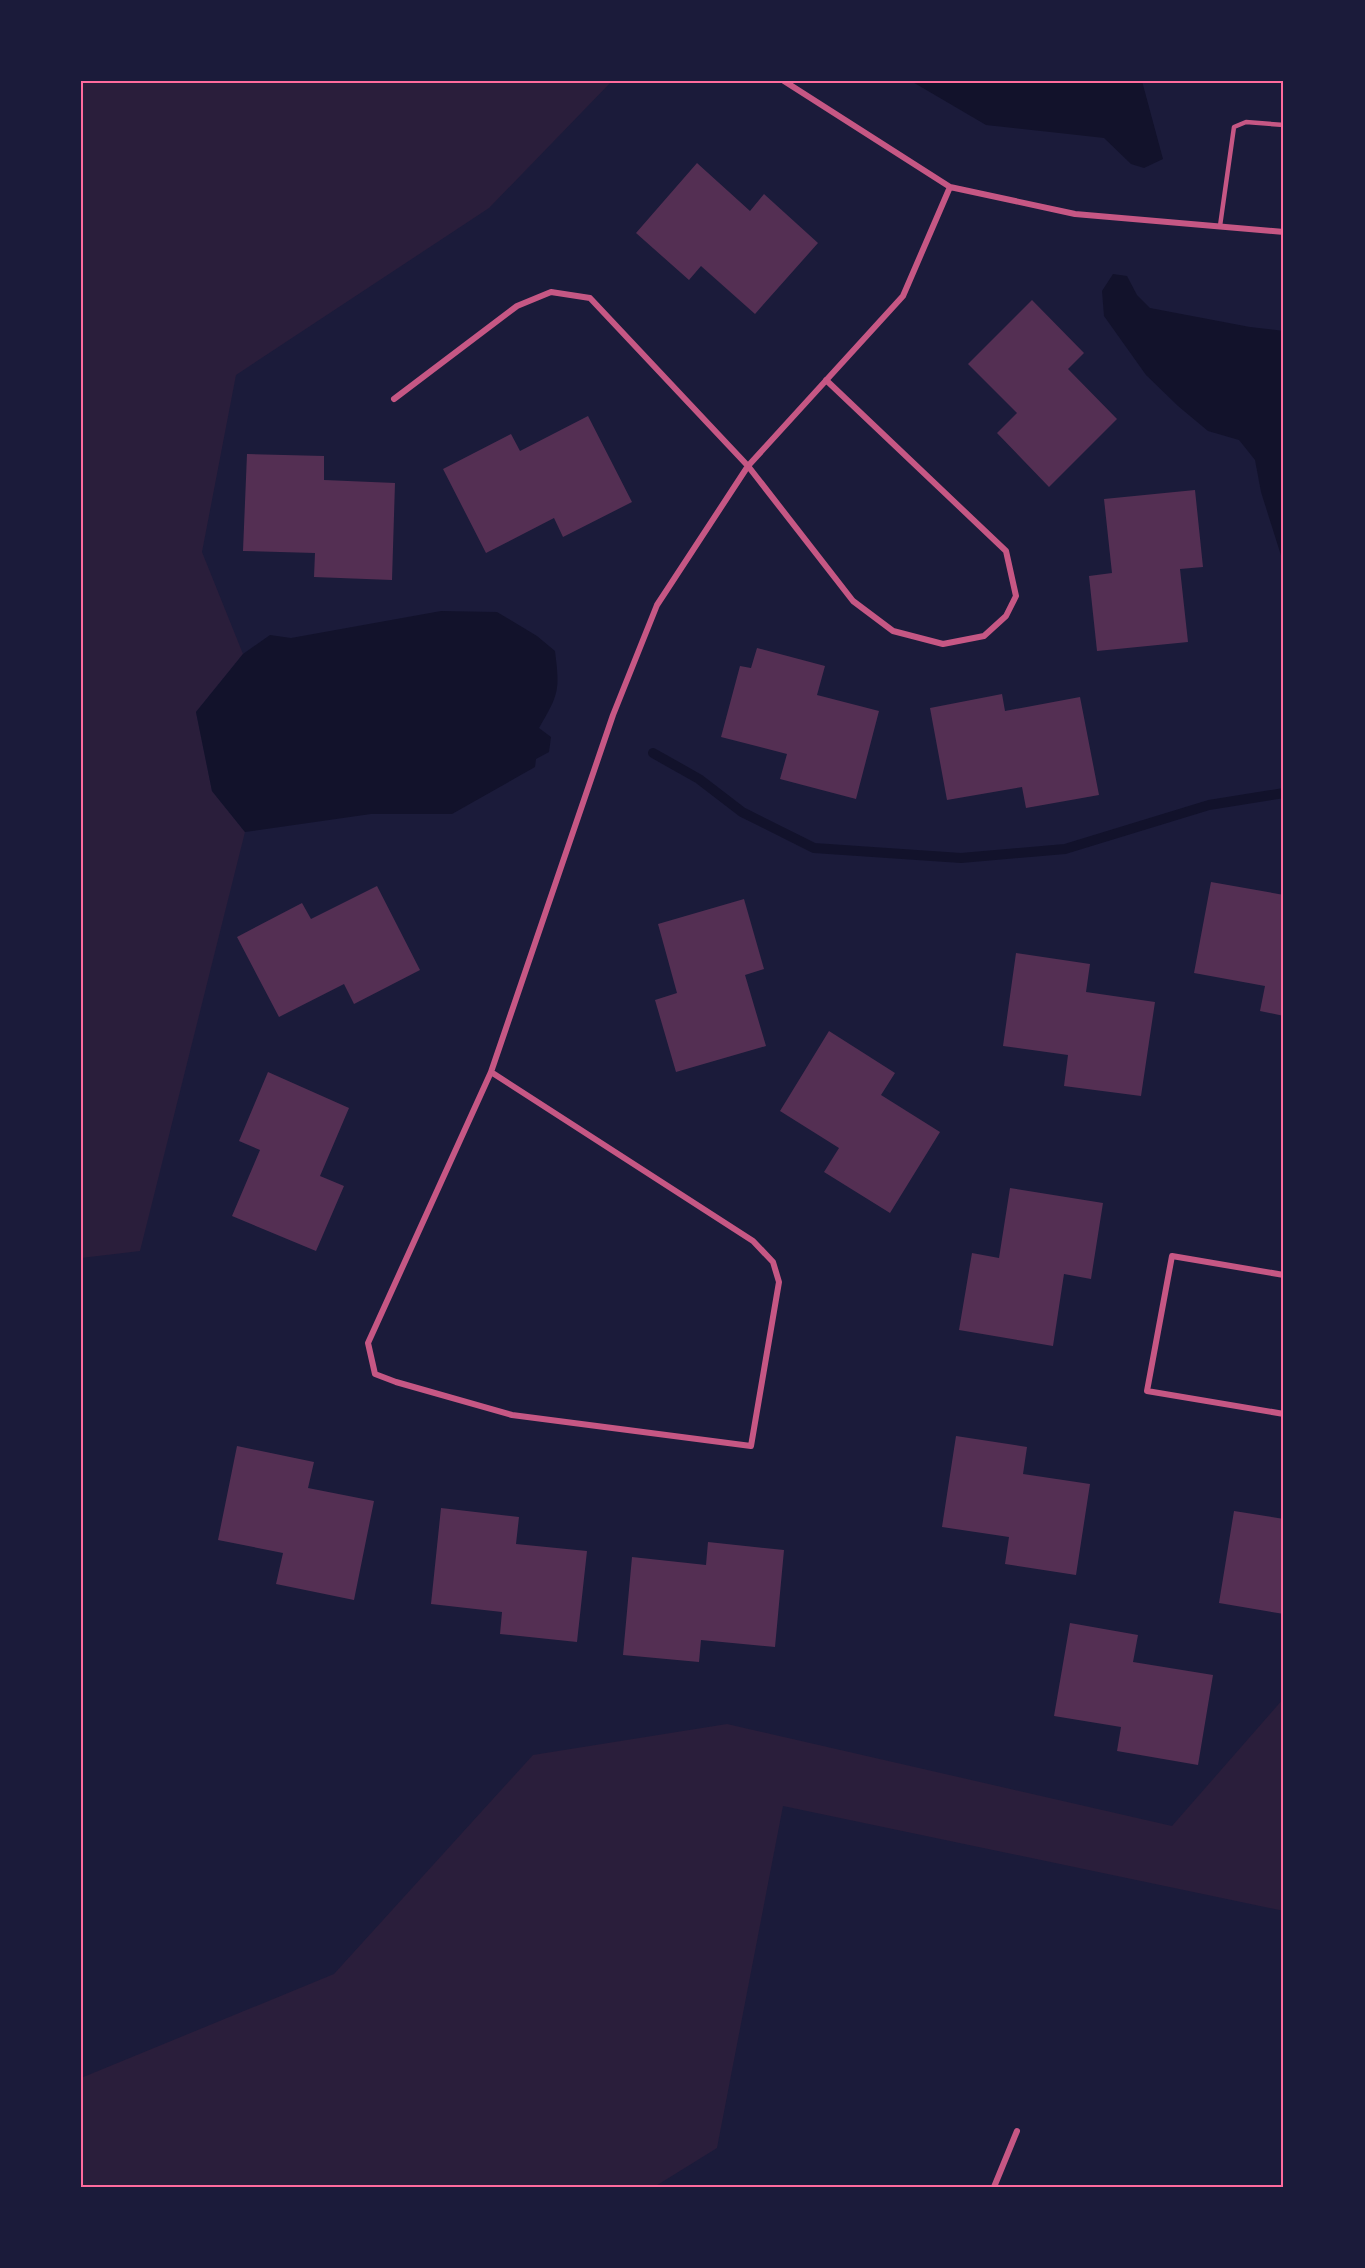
<svg xmlns="http://www.w3.org/2000/svg" width="1365" height="2268" font-family="Manrope,sans-serif">
<style>
.green{fill:#2a1e3b}
.water{fill:#12122b}
.lines{fill:none;stroke-linecap:round;stroke-linejoin:round}
.stream{stroke:#12122b;stroke-width:10}
.building{fill:#542f53}
.service{stroke:#c65784;stroke-width:4.5}
.minor{stroke:#c65784;stroke-width:6}
.neatline{fill:none;stroke:#ff6b9d;stroke-width:2}
</style>
<rect width="100%" height="100%" fill="#1b1b3a"/>
<path class="green" d="M81 81H612L489 208 236 375 202 552 243 654 196 712 212 791 245 832 140 1251 81 1258Z
M1284 1698V1911L783 1806 717 2148 654 2187H81V2078L334 1974 533 1755 727 1724 1172 1826Z"/>
<path class="water" d="M911 81H1142L1163 159 1144 168 1131 164 1104 138 986 125Z
M1113 274 1127 276 1137 295 1150 308 1250 327 1284 331V565L1261 492 1255 460 1239 440 1208 431 1178 406 1146 375 1104 316 1102 291Z
M441 611 497 612 537 636 555 651C560 690 559 694 539 728L551 737 549 752 536 759 535 767 452 814H371L245 832 212 791 196 712 243 654 270 635 291 638Z"/>
<g class="lines">
<path class="stream" d="M653 753 699 779 742 812 814 848 961 858 1065 849 1209 805 1284 793"/>
</g>
<path class="building" d="M697 163 750 211 764 194 818 243 755 314 701 266 689 280 636 233Z
M1032 300 1084 353 1068 369 1117 419 1049 487 997 433 1017 413 968 364Z
M588 416 632 502 563 537 554 518 486 553 443 469 511 434 520 451Z
M247 454 324 456V480L395 483 392 580 314 577 315 553 243 551Z
M1195 490 1203 567 1180 569 1188 642 1097 651 1089 576 1112 573 1104 499Z
M757 648 825 666 817 695 879 711 856 799 780 779 787 754 721 737 740 666 751 668Z
M1002 694 1005 711 1080 697 1099 795 1026 808 1022 787 947 800 930 708Z
M1211 882 1284 895 1281 917H1284V1016L1260 1011 1265 986 1194 973Z
M377 886 420 970 354 1004 344 984 279 1017 237 937 302 903 311 919Z
M744 899 764 969 745 975 766 1046 676 1072 655 1000 677 993 658 924Z
M1016 953 1090 964 1086 992 1155 1002 1141 1096 1064 1086 1068 1055 1003 1046Z
M829 1031 895 1073 881 1095 940 1132 890 1213 824 1172 839 1148 780 1111Z
M268 1072 349 1108 320 1176 344 1186 316 1251 232 1216 260 1150 239 1141Z
M1010 1188 1103 1203 1091 1279 1064 1274 1053 1346 959 1330 972 1253 999 1258Z
M956 1436 1027 1447 1023 1474 1090 1484 1076 1575 1005 1564 1009 1537 942 1527Z
M237 1446 314 1462 308 1488 374 1501 354 1600 276 1584 283 1553 218 1540Z
M441 1508 519 1517 516 1544 587 1551 577 1642 500 1634 502 1612 431 1604Z
M1234 1511 1284 1519V1614L1219 1603Z
M708 1542 784 1550 775 1647 701 1640 699 1662 623 1655 632 1557 706 1565Z
M1070 1623 1138 1635 1133 1662 1213 1675 1198 1765 1117 1751 1121 1727 1054 1716Z"/>
<g class="lines">
<path class="service" d="M1220 226 1234 127 1246 122 1284 125"/>
<path class="minor" d="M784 81 950 187 1075 214 1284 232
M394 399 517 306 551 292 590 298 748 466 853 601 893 631 943 644 984 636 1006 616 1016 596 1006 551 826 380
M491 1072 753 1241 773 1262 779 1282 751 1446 512 1415 396 1382 375 1374 368 1343 491 1072 613 715 657 605 748 466 903 296 950 187
M1284 1275 1172 1256 1147 1391 1284 1414
M994 2187 1017 2131"/>
</g>
<rect width="1365" height="2268" fill="none" stroke="#1b1b3a" stroke-width="165"/>
<rect x="82" y="82" width="1200" height="2104" class="neatline"/>
</svg>
